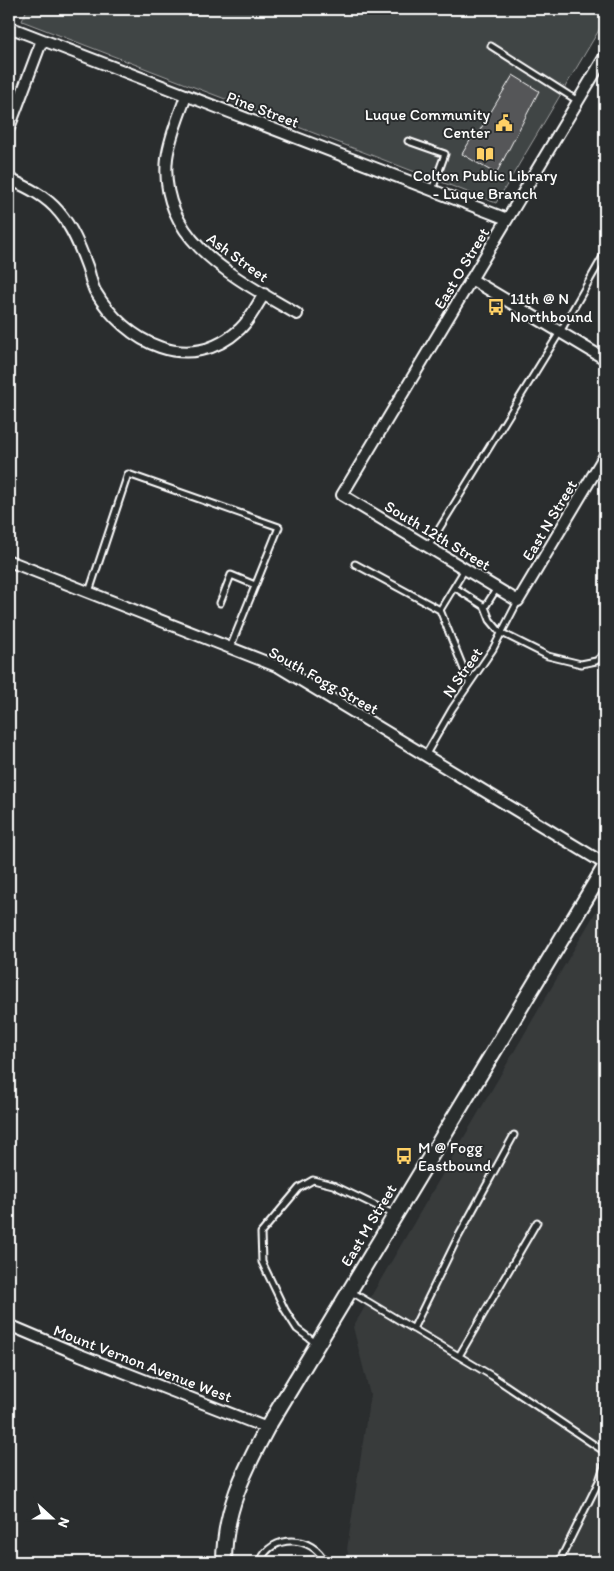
<svg xmlns="http://www.w3.org/2000/svg" width="614" height="1571" font-family="Itim,sans-serif">
<style>
.built{fill:#373a3b}
.green{fill:#414445;stroke:#a0a2a2}
.building{fill:#555758;stroke:#fff}
.lines{fill:none;stroke-linecap:round;stroke-linejoin:round}
.lane-casing{stroke:#fff;stroke-width:9}
.street-casing{stroke:#fff;stroke-width:14}
.secondary-casing{stroke:#fff;stroke-width:18}
.lane{stroke:#2a2d2e;stroke-width:5}
.street{stroke:#2a2d2e;stroke-width:10}
.secondary{stroke:#2a2d2e;stroke-width:14}
.labels{text-anchor:middle;stroke-width:4;stroke-linejoin:round;paint-order:stroke}
.street-label{font-size:16px;fill:#fff;stroke:#2a2d2e}
.poi-label{font-size:16px;fill:#fff;stroke:#2a2d2e;text-anchor:start}
</style>
<rect width="100%" height="100%" fill="#2a2d2e"/>
<filter id="ink" filterUnits="userSpaceOnUse"><feTurbulence type="fractalNoise" baseFrequency=".02" numOctaves="2"/><feDisplacementMap in="SourceGraphic" scale="10" xChannelSelector="R" yChannelSelector="G"/><feConvolveMatrix kernelMatrix="1 2 1 2 8 2 1 2 1" color-interpolation-filters="sRGB"/></filter>
<g filter="url(#ink)">
<path class="built" d="M605 896V1562H350L347 1549 370 1395 353 1327Z"/>
<path class="green" d="M27 9H605V20L496 203 22 21Z"/>
<path class="building" d="M513 75 539 91 496 174 462 154 474 134 477 135Z"/>
<g class="lines">
<g class="lane-casing">
<path id="lane" d="M491 46 578 101
M408 141 445 154 432 190
M428 547 560 332 605 253
M355 564 440 610 469 682
M454 587 485 607 490 620 500 632 548 656 581 664 596 661 605 653
M89 592 128 474 279 527 230 648
M220 603 231 575 255 585
M485 607 497 588
M440 610 465 569
M425 756 452 709 493 649 518 601
M350 1291 492 1376 605 1452
M413 1329 456 1241 514 1135
M317 1344 297 1329 285 1310 262 1262 261 1233 299 1188 313 1180 333 1185 393 1214
M459 1356 537 1222
M260 1562C271 1533 313 1535 325 1562
M559 1562 599 1481 605 1463"/>
</g>
<g class="street-casing">
<path id="street" d="M9 27 507 219
M605 56 342 495 518 601 605 455
M186 96C179 116 170 136 167 158 158 241 236 278 297 314
M9 128 42 40
M9 179C27 187 46 196 59 212 72 227 80 247 87 266 90 274 91 283 95 291 126 343 189 376 240 329 250 320 257 305 264 294
M471 279 605 359
M9 561 279 667 605 864
M9 1325 80 1355 267 1428"/>
</g>
<g class="secondary-casing">
<path id="secondary" d="M224 1562C224 1511 244 1471 267 1428L605 867"/>
</g>
<use href="#lane" class="lane"/>
<use href="#street" class="street"/>
<use href="#secondary" class="secondary"/>
</g>
</g>
<defs>
<g id="civic-bare" transform="scale(1.35)"><path d="M-.6-6.5H3V-4.5H.6V-3L4-1V1h2V6H-6V1h2V-1L-.6-3ZM-1.2 2.5V6h2.4V2.5Z" fill="#ffd166" stroke="#2a2d2e" stroke-width="2.5" paint-order="stroke"/></g>
<g id="library-bare" transform="scale(1.35)"><path d="M-6-4Q-3-5.5-.7-3.5V5Q-3 3-6 4ZM6-4Q3-5.5 .7-3.5V5Q3 3 6 4Z" fill="#ffd166" stroke="#2a2d2e" stroke-width="2.5" paint-order="stroke"/></g>
<g id="bus-bare" transform="scale(1.35)"><path d="M-5-6H5V4H4V6H2V4H-2V6H-4V4H-5ZM-3.5-4V0h7V-4ZM-3.5 1.2v1.5H-2V1.2ZM2 1.2v1.5H3.5V1.2Z" fill="#ffd166" stroke="#2a2d2e" stroke-width="2.5" paint-order="stroke"/></g>
</defs>
<g fill-rule="evenodd">
<use href="#civic-bare" x="504" y="123"/>
<use href="#library-bare" x="485" y="154"/>
<use href="#bus-bare" x="496" y="307"/>
<use href="#bus-bare" x="404" y="1156"/>
</g>
<g class="labels">
<g class="street-label">
<text transform="translate(263 109) rotate(21)" y="6">Pine Street</text>
<text transform="translate(238 257) rotate(36)" y="6">Ash Street</text>
<text transform="translate(461 268) rotate(-59)" y="6">East O Street</text>
<text transform="translate(549 520) rotate(-59)" y="6">East N Street</text>
<text transform="translate(438 535) rotate(31)" y="6">South 12th Street</text>
<text transform="translate(462 672) rotate(-55)" y="6">N Street</text>
<text transform="translate(324 680) rotate(29)" y="6">South Fogg Street</text>
<text transform="translate(368 1225) rotate(-59)" y="6">East M Street</text>
<text transform="translate(143 1363) rotate(21)" y="6">Mount Vernon Avenue West</text>
</g>
<g class="poi-label">
<text x="490" y="120" text-anchor="end">Luque Community<tspan x="490" dy="18">Center</tspan></text>
<text x="485" y="181" text-anchor="middle">Colton Public Library<tspan x="485" dy="18">- Luque Branch</tspan></text>
<text x="510" y="304">11th @ N<tspan x="510" dy="18">Northbound</tspan></text>
<text x="418" y="1153">M @ Fogg<tspan x="418" dy="18">Eastbound</tspan></text>
</g>
</g>
<rect width="614" height="1571" fill="none" stroke="#2a2d2e" stroke-width="30"/>
<rect x="15" y="15" width="584" height="1541" fill="none" stroke="#fff" stroke-width="2" filter="url(#ink)"/>
<g transform="translate(52 1518) rotate(111)" stroke="#2a2d2e" stroke-width="4" paint-order="stroke">
<path d="M0-4L9 19L0 12L-9 19Z" fill="#ffffff"/>
<text y="-8" font-size="14" font-weight="bold" text-anchor="middle" fill="#ffffff">N</text>
</g>
</svg>
